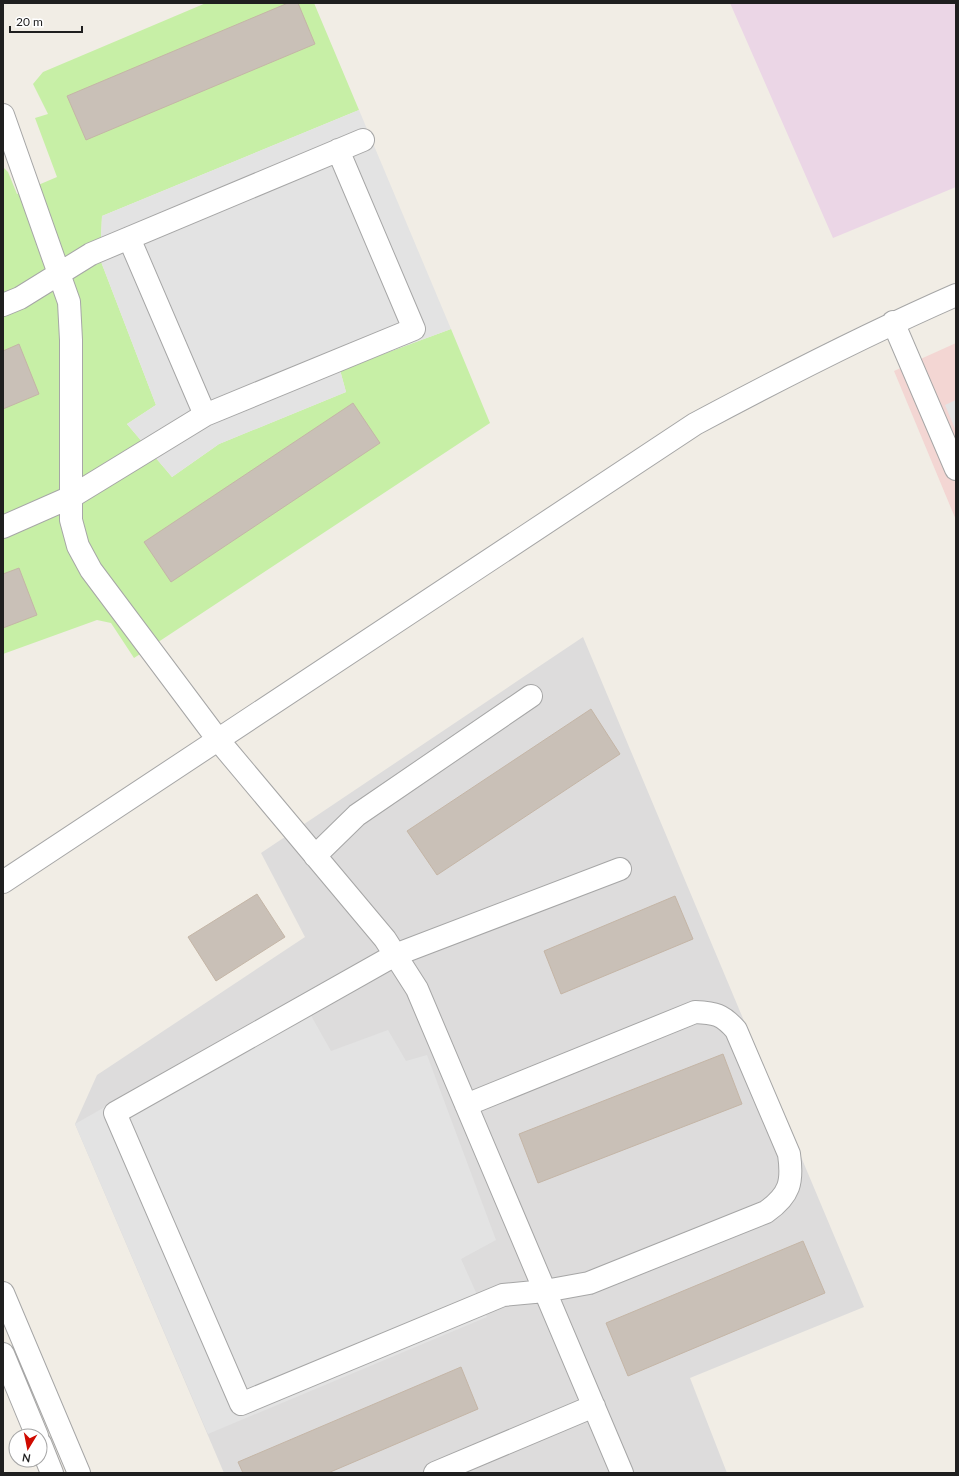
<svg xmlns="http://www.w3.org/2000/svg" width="959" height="1476" font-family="Lato,sans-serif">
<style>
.residential{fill:#dddcdc}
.commercial{fill:#f3d6d3}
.industrial{fill:#ebd6e6}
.grass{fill:#c7efa6}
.parking{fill:#e3e3e3}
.building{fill:#c9c0b7;stroke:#c4b5a6}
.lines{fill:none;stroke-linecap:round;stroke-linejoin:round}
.minor-casing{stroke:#a6a6a6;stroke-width:24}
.minor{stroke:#fff;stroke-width:22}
</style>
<rect width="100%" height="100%" fill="#f1ede5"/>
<path class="residential" d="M583 637 864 1307 690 1378 727 1473H224L75 1124 97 1075 305 937 261 853Z"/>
<path class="commercial" d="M956 343V520L894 371Z"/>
<path class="industrial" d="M730 3H956V187L833 238Z"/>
<path class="grass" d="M206 3H314L359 110 102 216 100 259 156 405 127 424 172 477 219 444 346 392 340 370 451 329 490 423 134 658 111 623 97 620 3 654V167L8 172 17 194 57 177 35 118 48 114 33 84 43 72Z"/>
<path class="parking" d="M359 110 451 329 340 370 346 392 219 444 172 477 127 424 156 405 100 259 102 216Z
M956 400V431L945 405Z
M300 996 331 1051 388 1030 406 1061 427 1055 496 1240 461 1259 487 1317 208 1434 75 1124Z"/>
<path class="building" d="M288 3H298L315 44 86 140 67 96Z
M19 344 39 394 3 409V351Z
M353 403 380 443 171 582 144 542Z
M19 568 37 615 3 628V574Z
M591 709 620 754 437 875 407 831Z
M257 894 285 937 216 981 188 937Z
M675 896 693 939 561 994 544 951Z
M723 1054 742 1104 538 1183 519 1134Z
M803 1241 825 1293 628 1376 606 1323Z
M461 1367 478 1409 328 1473H243L238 1462Z"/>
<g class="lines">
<g class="minor-casing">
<path id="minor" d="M3 115 69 302 71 340V520L78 546 91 570 219 741 385 939 417 989 622 1473
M129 238 205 415
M3 305 20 298 91 254 363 140
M893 322 956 469
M3 527 71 497 205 415 414 329 338 150
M315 856 357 815 531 696
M3 882 695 424C781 378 867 334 956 295
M466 1105 695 1012C715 1013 722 1014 736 1030L789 1154C793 1182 790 1195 766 1212L589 1283 545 1291 503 1295 241 1404 115 1113 395 955 620 869
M3 1293 79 1473
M3 1354 37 1436
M40 1443 52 1473
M435 1473 594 1406"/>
</g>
<use href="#minor" class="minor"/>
</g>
<rect width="959" height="1476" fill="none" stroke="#1f1f1f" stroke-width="8"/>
<g transform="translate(28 1448) rotate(190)"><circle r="19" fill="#ffffff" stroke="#a5a5a5"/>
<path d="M0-3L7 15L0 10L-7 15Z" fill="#cf0a00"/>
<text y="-6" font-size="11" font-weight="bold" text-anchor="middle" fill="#1f1f1f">N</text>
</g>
<path d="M10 26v6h72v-6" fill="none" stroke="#1f1f1f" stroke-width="2"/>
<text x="16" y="26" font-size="12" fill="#1f1f1f" stroke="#ffffff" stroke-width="3" paint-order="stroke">20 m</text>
</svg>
